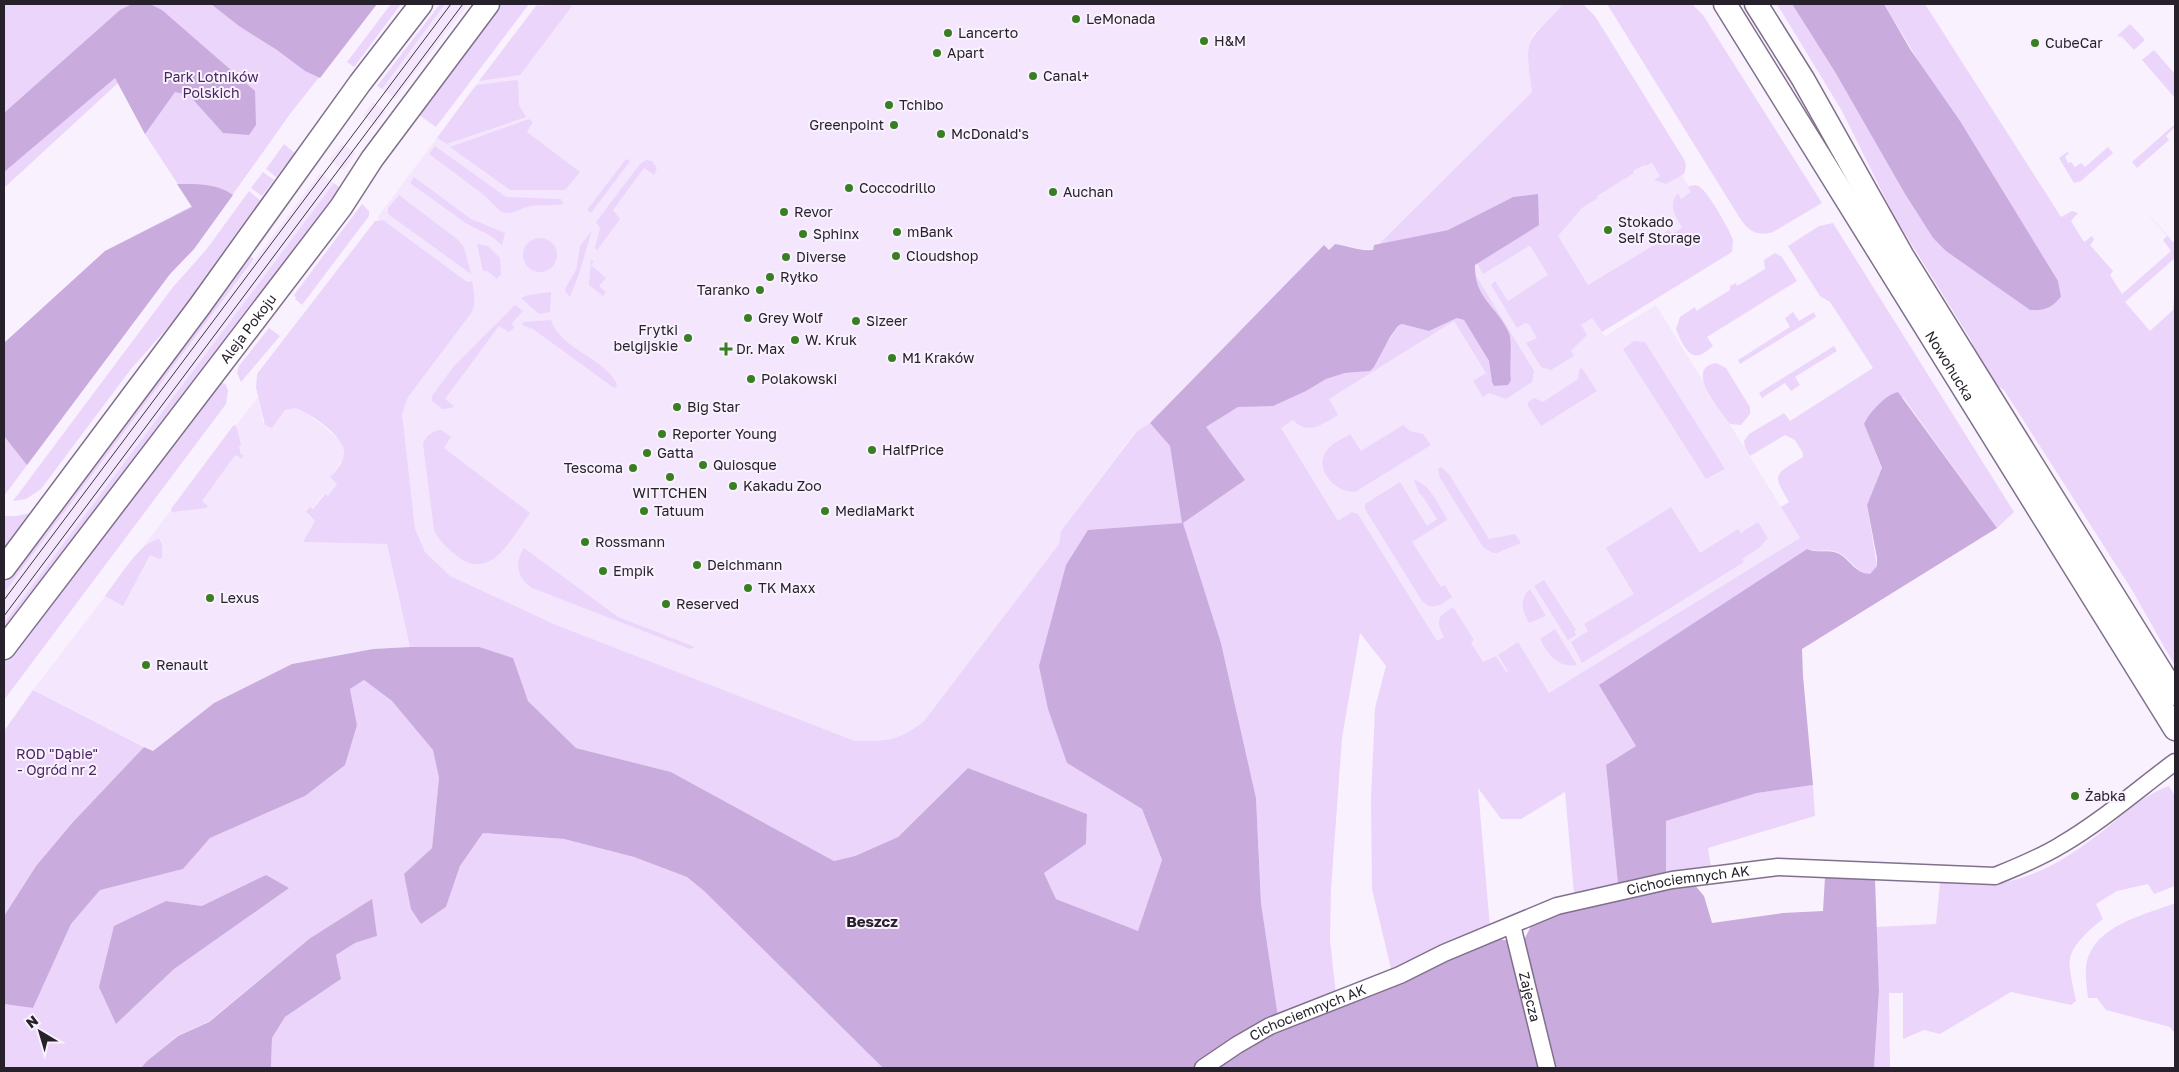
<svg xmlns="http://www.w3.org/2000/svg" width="2179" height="1072" font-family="'Golos Text',sans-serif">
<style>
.built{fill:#f4e7fd}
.green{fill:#ebd5fb;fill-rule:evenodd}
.forest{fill:#c9acdd}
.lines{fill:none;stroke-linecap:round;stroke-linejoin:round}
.minor-casing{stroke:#80708b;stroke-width:19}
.secondary-casing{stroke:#80708b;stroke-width:25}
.minor{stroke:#fff;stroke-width:16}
.secondary{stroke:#fff;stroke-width:22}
.tram{stroke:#3d3742;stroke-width:1}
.poi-dot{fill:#397e22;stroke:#f9f2fe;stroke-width:2}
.labels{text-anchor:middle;stroke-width:4;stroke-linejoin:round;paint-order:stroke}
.poi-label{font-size:14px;fill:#27212c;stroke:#f9f2fe;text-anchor:start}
.park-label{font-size:14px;fill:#49245f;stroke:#f9f2fe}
.street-label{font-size:14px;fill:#27212c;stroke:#f9f2fe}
.neighbourhood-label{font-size:15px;font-weight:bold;fill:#27212c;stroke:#f9f2fe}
</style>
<rect width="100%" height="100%" fill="#f9f2fe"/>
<path class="built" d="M445 4H468L395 99 382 89Z
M537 4H1558L1561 7 1534 33 1528 61 1532 92 1378 245H1374L1373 250 1348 248 1338 244H1334L1329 250 1324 245 1150 423 1136 431 1061 531 1059 544 924 721 898 739 886 741H855L456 587 408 537 402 411 411 388 469 291 377 218Z
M373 102 386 112 375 126 363 115Z
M342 144 356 153 343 170 329 160Z
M1668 144 1680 173 1692 191 1706 206 1592 318 1605 336 1656 305 1807 549 1521 819 1206 427Z
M320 173 334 183 4 623V593Z
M258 397 263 423 288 409 296 408 303 410 341 441 344 448V457L331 477 337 484 328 497 324 494 307 515 315 521 303 542 387 544 410 647 373 649 292 664 214 703 153 751 33 690Z"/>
<path class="green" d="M4 4H377L290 114 194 249 170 274 4 496V343L105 251 192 206 145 134 118 83 4 188Z
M391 4H401L354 67 347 62Z
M440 4H445L382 89 377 86Z
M500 4H529L436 127 419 115 421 110Z
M567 4 572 6 520 75 479 81 536 6Z
M1558 4H1583L1595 16 1685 161 1686 166 1684 174 1666 184 1654 180 1660 176 1652 163 1645 166 1644 165 1633 171 1634 173 1597 196 1598 198 1582 208 1558 236 1588 285 1661 241 1659 236 1669 230 1672 234 1682 228C1676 216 1667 206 1678 193L1681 199 1691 192 1688 187C1693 185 1698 184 1702 189 1709 194 1731 232 1733 240 1733 244 1732 248 1732 252L1602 332 1592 318 1581 325 1587 335 1571 351 1574 356 1551 370 1541 367 1526 343 1537 338 1529 324 1525 323 1517 328 1491 285 1495 281 1508 301 1548 275 1531 247 1529 246 1483 274 1477 263 1482 259 1513 197 1448 230 1378 245 1532 92C1525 40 1524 44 1561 7Z
M1607 4H1692L1703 15 1822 203 1773 232C1757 236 1750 232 1741 220Z
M1777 4H1792L1835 72 1905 194 1933 238 1947 251 2030 310C2045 311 2050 308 2061 297L1884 4H1925L2061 217 2072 211 2078 213 2071 221 2084 242 2092 236 2094 240 2090 245 2113 271 2110 275 2122 294 2171 251 2163 240 2167 236 2137 201 2173 242H2175V258L2125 302 2150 331 2173 310 2175 287V666L2132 590 2004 390C1987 380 1978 358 1971 340L1894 216 1842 111Z
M2130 24 2145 40 2134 50 2122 37 2117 36Z
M2154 50 2175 74V98L2142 60Z
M516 80 518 81 519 105 526 117 447 144 437 138 476 85Z
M529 119 533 122 527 132 580 172 565 190H510L450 147Z
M2175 124V127L2166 136 2169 140 2137 168 2132 162Z
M284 144 297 155 289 166 286 164 276 177 266 169Z
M435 146 506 197 561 199 563 204C551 207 542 204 531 206 520 208 512 216 501 212L484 195 429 154Z
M2108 147 2113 153 2081 181 2074 183 2059 158 2067 152 2069 153 2065 157 2068 163 2071 162 2075 167 2081 163 2085 167Z
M626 159 630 161 591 213 587 210Z
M646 160 652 161 657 168 654 175 644 168 613 210 620 219 597 250 595 248 600 228 596 222 640 164Z
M263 172 274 180 262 196 251 188Z
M414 177 471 219 505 233 502 245 491 236 467 224 410 183Z
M334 183 340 188 4 633V623Z
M249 191 262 202 185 308 131 369 41 489 26 499 13 501 173 287 206 250Z
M399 195 457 239 464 247 471 274 388 214V208Z
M362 204 369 211V216L302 305 295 299 296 298 294 295Z
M383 220 467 282 472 281C474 292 476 302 472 312L408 397 402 414 415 529 425 552 450 576 556 625 855 741C888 741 897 742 924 721L1059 544 1061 531 1137 431 1150 423 1170 446 1183 523 1206 427 1238 407 1254 405 1306 391 1326 379 1345 373 1362 372 1374 367 1382 349 1399 326 1402 324 1429 331 1457 318 1464 320 1489 361 1492 382 1511 380C1509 366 1514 346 1509 333 1500 312 1474 298 1475 274L1534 371 1532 382 1506 399 1489 393 1483 397 1473 381 1486 373 1454 321 1329 399 1338 415C1323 424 1308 436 1293 420L1281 428 1338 521 1352 512 1358 514 1437 641 1444 637C1435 620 1438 616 1453 607L1474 640 1471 643 1483 662 1496 656 1506 672 1508 671 1498 655 1518 642 1549 693 1800 538 1781 507 1789 502C1771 472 1775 475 1803 457V453L1795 440 1785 435 1750 456 1745 448 1744 441 1749 434 1784 413 1790 421 1873 368 1830 302 1820 296 1788 246 1819 226 1833 223 2014 512 1997 528 1903 397 1864 424 1882 469 1867 505 1877 566 1870 574H1864C1855 568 1848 558 1839 553 1829 548 1817 553 1807 549L1756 583 1637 747 1606 766 1618 884 1574 894 1565 792 1521 819H1501L1478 788 1490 927 1392 973 1372 889 1371 799 1375 708 1386 666 1360 633 1342 738 1331 889 1330 940 1336 995 1278 1017 1261 903 1256 798 1221 643 1183 523 1067 763 1142 809 1162 860 1138 932 1056 899 1044 873 1086 844 1087 814 968 768 898 837 855 856 834 861 671 772 576 748 528 701 522 686 479 647H410L387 544 303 542 315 521 306 512 310 507 313 509 325 494 328 496 337 484 330 477C336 471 343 463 344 454 346 437 311 414 296 408L285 410 272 428 265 425 256 388 257 374 375 221Z
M592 230 579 274 570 297 565 291 566 287 576 270 580 246Z
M523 255a17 17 0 1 1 34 0a17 17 0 1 1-34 0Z
M477 244 488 246 500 258 501 274 497 279 487 271H483Z
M1775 253 1782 257 1797 281 1707 337 1713 346C1709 349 1704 354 1699 355 1688 359 1679 337 1676 329L1680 317 1695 307 1696 311 1730 290V286L1736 283 1737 286 1765 269 1764 260Z
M248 254 254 259 4 593V583Z
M591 260 594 261 591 265 606 278 599 286 606 292 603 296 589 285Z
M551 292 550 312 539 314 521 298 528 295Z
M515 305 523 311 512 323 514 328 509 332 499 326 445 399 454 406 452 408 442 409 432 401V396L454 366Z
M1793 312 1799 321 1814 312 1816 317 1740 364 1738 360 1790 327 1785 318Z
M551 320C560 349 605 358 617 384L616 387 614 388 533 329 522 325 523 322Z
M269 328 280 336 241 382 237 373 239 366Z
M1634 341 1645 342 1725 469 1706 479 1623 349Z
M1834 346 1837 351 1795 377 1800 385 1791 391 1785 383 1762 398 1759 393Z
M1716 363 1726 368 1750 407V414L1741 425 1730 424C1721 411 1683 368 1716 363Z
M1582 368 1597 391 1541 426 1528 406V402L1534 398 1543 402 1578 379 1579 370Z
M223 383 226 385 228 391 226 404 4 700V663L72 571 180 432 220 384Z
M236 425 241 445 239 446 241 455H243V459L235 455 202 501 208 506 206 508 172 512 171 509 233 426Z
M1403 425 1410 431 1423 434 1431 445 1355 492C1336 493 1315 471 1325 453 1330 444 1342 439 1350 434L1361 451Z
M441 430 451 437 444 448 530 513C512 537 491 583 457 556 448 549 439 541 434 530L423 444C425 436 434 430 441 430Z
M1441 467 1449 474 1489 539 1515 534 1521 543 1497 553H1493L1483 547 1440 478 1438 469Z
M1414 480C1430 484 1438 504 1446 517L1447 520 1412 542 1441 587 1445 585 1452 597C1442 604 1432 612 1422 601L1365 509V504L1400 482 1427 526 1437 519 1421 494 1420 495Z
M1671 507 1700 553 1738 529 1741 533 1758 522 1768 538 1759 548 1742 559 1744 562 1582 663 1571 642 1588 631 1584 624 1634 594 1606 548Z
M31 513 4 552V516H16Z
M159 539 162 544V558L159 559 150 555 123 606 105 596C118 580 139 542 159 539Z
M524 548 618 617 695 647 690 649 532 588C517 578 514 563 524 548Z
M1544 580 1576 630 1574 631 1576 635 1568 640 1534 586Z
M1530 589 1546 616 1529 623C1522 611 1519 599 1530 589Z
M1555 629 1577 665C1557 668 1548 654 1540 639Z
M364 680 392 701 433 749 439 778 432 848 404 875 421 924 446 907 460 866 483 833 564 839 634 857 687 877 704 891 883 1068H271L272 1038 285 1017 341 979 336 955 355 943 377 936 309 939 208 1022 177 1036 147 1061 141 1068H4V1004L33 1008 71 924 100 889 183 869 210 838 305 796 357 725 350 689ZM166 901 202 906 174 969 116 1024Z
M33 690 144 747 73 822 36 866 4 916V731Z
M1813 785 1815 816 1708 848 1711 867 1666 873V821L1757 793Z
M2169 786 2175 796V886L2154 894 2148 884 2117 891 2096 904 2103 919C2090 929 2074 943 2070 958 2068 967 2074 991 2076 1001L2071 1005 2011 992 1940 1034 1924 1030 1903 1039V993H1889L1890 1068H1874L1879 991 1876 927 1936 924 1940 882C2014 892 2052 871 2109 826 2128 810 2146 794 2169 786Z
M2175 903V1034L2170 1027 2106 1010 2097 998H2088C2087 988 2085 976 2086 967 2092 925 2143 916 2175 903Z"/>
<path class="forest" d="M132 4H150L162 10 255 91 256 125 249 135 223 133 189 95 175 92 145 134 115 78 4 172V113L120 10Z
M211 4H377L320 78 305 71 277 50 239 26Z
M1792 4H1884L1910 49 1960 121 2058 281 2061 297C2051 308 2045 311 2030 310L1946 251 1933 238 1905 194 1835 72Z
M177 184C196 184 217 183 233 195L194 249 170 274 27 465 4 436V343L105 251 192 207Z
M1538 194 1539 225 1475 265C1474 299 1497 306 1509 333 1513 344 1509 367 1511 380L1508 385 1494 386 1492 382 1489 361 1464 320 1457 318 1429 331 1402 324 1398 326 1390 337 1374 367 1370 371 1345 373 1326 379 1306 391 1273 406 1238 407 1206 427 1245 480 1183 523 1221 643 1256 798 1261 903 1278 1017 1232 1040 1193 1068H883L704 891 687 877 634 857 564 839 483 833 460 866 446 907 421 924 411 909 404 874 432 848 439 778 433 750 392 701 364 680 350 689 357 725 345 765 305 796 210 838 183 869 100 890 71 924 33 1008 4 1004V916L36 866 73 822 144 747 153 751 214 703 292 664 373 649 410 647H479L513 658 528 701 576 748 671 772 834 861 855 856 898 837 968 768 1087 814 1086 844 1044 873 1056 899 1138 931 1162 860 1142 809 1067 763 1048 709 1039 666 1066 565 1088 530 1182 523 1170 446 1150 423 1324 245 1329 250 1335 244C1348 246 1359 251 1373 250L1374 245 1448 230 1513 197Z
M1898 392 1997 528 1802 649 1803 676 1813 785 1757 793 1666 821V873L1618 884 1606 765 1636 746 1599 685 1807 549C1817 554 1831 548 1841 555 1851 562 1857 574 1870 574L1877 566V558L1867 505 1882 468 1864 424C1870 412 1885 395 1898 392Z
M266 875 289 888 174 969 116 1024 99 987 114 926 166 901 202 906Z
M1825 877 1875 879 1879 991 1874 1068H1550L1524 940 1531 926 1560 912 1693 883 1704 896 1712 923 1783 913 1823 911Z
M372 899 377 936 355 943 336 955 341 979 285 1017 272 1038 271 1068H141L147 1061 178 1036 209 1022 309 939Z
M1495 938 1509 941 1542 1068H1214L1275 1031Z"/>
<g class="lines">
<g class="minor-casing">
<g id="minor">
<path id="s1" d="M1512 925 1547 1068"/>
<path id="s2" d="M1203 1068 1237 1045 1270 1026 1400 975 1444 953 1557 906 1672 880 1778 867 1995 876C2017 867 2040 858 2061 845 2102 821 2137 790 2175 762"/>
</g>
</g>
<g class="secondary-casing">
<g id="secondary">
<path id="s3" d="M1725 4 2175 729"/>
<path d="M1756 4 1803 79 1902 255 2175 694"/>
<path d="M4 568 199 307 360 83 421 4"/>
<path id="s4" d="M4 648 341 207 372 159 488 4"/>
</g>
</g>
<use href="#minor" class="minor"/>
<use href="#secondary" class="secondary"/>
<path class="tram" d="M4 600 451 4
M4 616 463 4"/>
</g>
<g class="poi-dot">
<circle cx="1076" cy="19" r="5"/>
<circle cx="948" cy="33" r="5"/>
<circle cx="1204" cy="41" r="5"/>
<circle cx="2035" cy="43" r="5"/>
<circle cx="937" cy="53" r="5"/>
<circle cx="1033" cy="76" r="5"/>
<circle cx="889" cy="105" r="5"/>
<circle cx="894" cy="125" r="5"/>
<circle cx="941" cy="134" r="5"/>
<circle cx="849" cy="188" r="5"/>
<circle cx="1053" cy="192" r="5"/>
<circle cx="784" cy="212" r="5"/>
<circle cx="1608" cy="230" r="5"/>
<circle cx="897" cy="232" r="5"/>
<circle cx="803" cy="234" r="5"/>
<circle cx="896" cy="256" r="5"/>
<circle cx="786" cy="257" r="5"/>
<circle cx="770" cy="277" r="5"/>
<circle cx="760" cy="290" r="5"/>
<circle cx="748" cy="318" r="5"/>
<circle cx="856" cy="321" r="5"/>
<circle cx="688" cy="338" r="5"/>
<circle cx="795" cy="340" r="5"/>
<path d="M723.5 341.5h5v5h5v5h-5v5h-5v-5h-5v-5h5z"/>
<circle cx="892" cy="358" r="5"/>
<circle cx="751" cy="379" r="5"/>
<circle cx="677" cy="407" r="5"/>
<circle cx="662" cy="434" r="5"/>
<circle cx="872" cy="450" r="5"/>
<circle cx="647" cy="453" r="5"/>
<circle cx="703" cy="465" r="5"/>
<circle cx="633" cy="468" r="5"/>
<circle cx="670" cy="477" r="5"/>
<circle cx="733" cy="486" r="5"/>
<circle cx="644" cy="511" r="5"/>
<circle cx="825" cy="511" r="5"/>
<circle cx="585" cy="542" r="5"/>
<circle cx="697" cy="565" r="5"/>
<circle cx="603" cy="571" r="5"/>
<circle cx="748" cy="588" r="5"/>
<circle cx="210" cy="598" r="5"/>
<circle cx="666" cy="604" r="5"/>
<circle cx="146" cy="665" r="5"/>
<circle cx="2075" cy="796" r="5"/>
</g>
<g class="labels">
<g class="poi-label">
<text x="1086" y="24">LeMonada</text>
<text x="958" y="38">Lancerto</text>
<text x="1214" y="46">H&amp;M</text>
<text x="2045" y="48">CubeCar</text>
<text x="947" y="58">Apart</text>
<text x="1043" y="81">Canal+</text>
<text x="899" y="110">Tchibo</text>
<text x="884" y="130" text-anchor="end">Greenpoint</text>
<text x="951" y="139">McDonald's</text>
<text x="859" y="193">Coccodrillo</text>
<text x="1063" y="197">Auchan</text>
<text x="794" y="217">Revor</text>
<text x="1618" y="227">Stokado<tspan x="1618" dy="16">Self Storage</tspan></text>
<text x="907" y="237">mBank</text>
<text x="813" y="239">Sphinx</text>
<text x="906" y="261">Cloudshop</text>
<text x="796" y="262">Diverse</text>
<text x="780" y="282">Ryłko</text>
<text x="750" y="295" text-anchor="end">Taranko</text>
<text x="758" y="323">Grey Wolf</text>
<text x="866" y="326">Sizeer</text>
<text x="678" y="335" text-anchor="end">Frytki<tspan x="678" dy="16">belgijskie</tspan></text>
<text x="805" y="345">W. Kruk</text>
<text x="736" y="354">Dr. Max</text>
<text x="902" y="363">M1 Kraków</text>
<text x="761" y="384">Polakowski</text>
<text x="687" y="412">Big Star</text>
<text x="672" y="439">Reporter Young</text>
<text x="882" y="455">HalfPrice</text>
<text x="657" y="458">Gatta</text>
<text x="713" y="470">Quiosque</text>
<text x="623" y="473" text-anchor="end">Tescoma</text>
<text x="743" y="491">Kakadu Zoo</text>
<text x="670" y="498" text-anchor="middle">WITTCHEN</text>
<text x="654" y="516">Tatuum</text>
<text x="835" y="516">MediaMarkt</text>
<text x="595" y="547">Rossmann</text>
<text x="707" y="570">Deichmann</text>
<text x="613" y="576">Empik</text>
<text x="758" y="593">TK Maxx</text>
<text x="220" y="603">Lexus</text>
<text x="676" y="609">Reserved</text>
<text x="156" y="670">Renault</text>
<text x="2085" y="801">Żabka</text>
</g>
<g class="park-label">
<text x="211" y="82">Park Lotników<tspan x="211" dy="16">Polskich</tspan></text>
<text x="57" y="759">ROD "Dąbie"<tspan x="57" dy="16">- Ogród nr 2</tspan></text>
</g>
<g class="street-label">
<text dy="5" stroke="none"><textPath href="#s4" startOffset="402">Aleja Pokoju</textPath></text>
<text dy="5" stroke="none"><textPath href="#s3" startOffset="426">Nowohucka</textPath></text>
<text dy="5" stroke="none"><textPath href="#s2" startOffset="524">Cichociemnych AK</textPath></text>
<text dy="5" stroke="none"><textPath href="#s1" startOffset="74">Zajęcza</textPath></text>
<text dy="5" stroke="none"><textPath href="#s2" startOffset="119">Cichociemnych AK</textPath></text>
</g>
<g class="neighbourhood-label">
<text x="872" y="927">Beszcz</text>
</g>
</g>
<rect width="2179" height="1072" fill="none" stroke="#27212c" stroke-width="10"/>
<g transform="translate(40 1032) rotate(322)" stroke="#f9f2fe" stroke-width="4" paint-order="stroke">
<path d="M0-4L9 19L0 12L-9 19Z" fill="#27212c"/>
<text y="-8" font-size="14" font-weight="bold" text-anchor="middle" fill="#27212c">N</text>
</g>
</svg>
